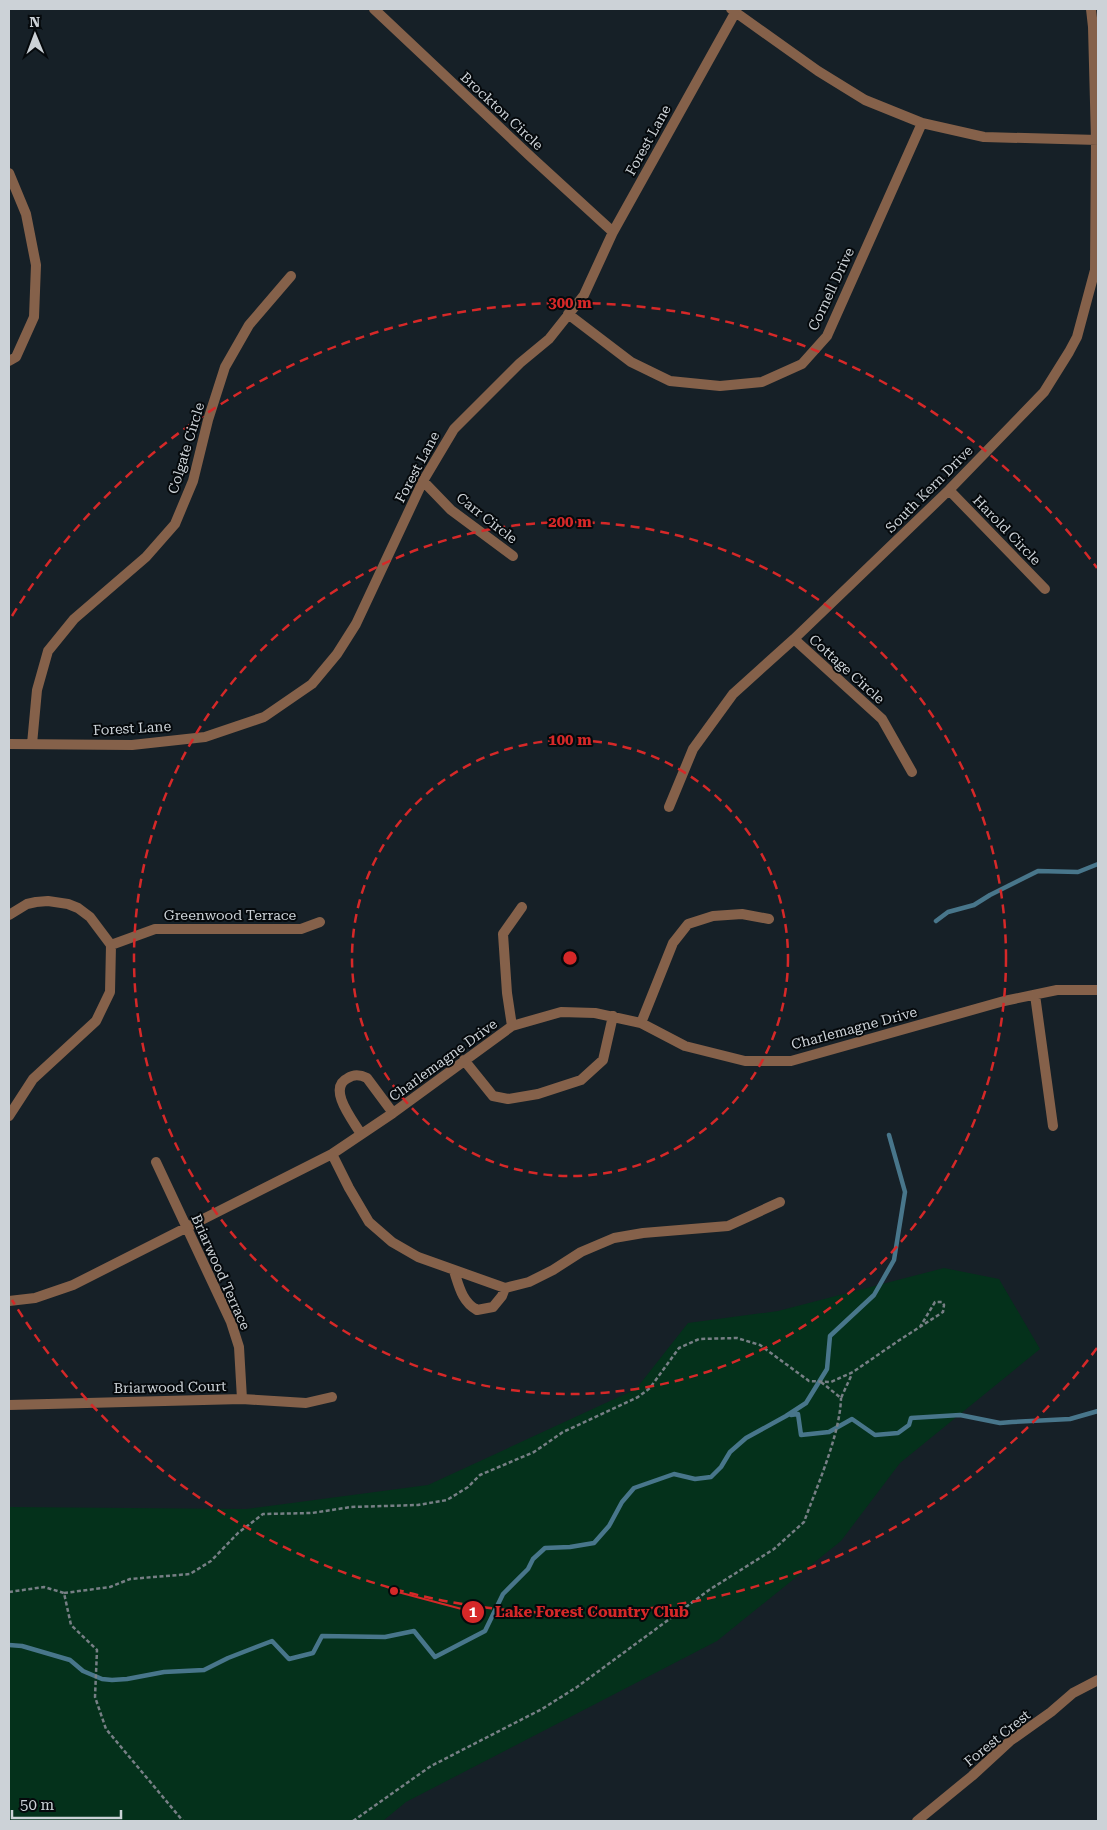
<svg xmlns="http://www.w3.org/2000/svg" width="1107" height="1830" font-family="'Roboto Serif',serif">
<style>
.grass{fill:#04311b}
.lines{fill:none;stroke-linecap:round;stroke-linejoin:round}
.stream{stroke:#48768b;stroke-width:4.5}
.path{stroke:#777f85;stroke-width:2.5;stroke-dasharray:4 2.5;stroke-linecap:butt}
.minor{stroke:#85614a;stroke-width:10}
.ring{fill:none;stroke:#d62828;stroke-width:2.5;stroke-dasharray:9 6}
.labels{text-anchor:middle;stroke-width:4;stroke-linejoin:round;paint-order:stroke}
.street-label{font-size:14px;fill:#ccd2d7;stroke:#05090c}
.centre{fill:#d62828;stroke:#05090c;stroke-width:2.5}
.ring-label{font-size:15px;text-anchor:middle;font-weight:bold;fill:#d62828;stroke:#05090c;stroke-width:4;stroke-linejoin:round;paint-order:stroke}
.leader{fill:none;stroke:#d62828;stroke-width:2}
.callout-dot{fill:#d62828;stroke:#05090c;stroke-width:2}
.mark-label{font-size:15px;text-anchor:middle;font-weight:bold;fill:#fff}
.callout-label{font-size:15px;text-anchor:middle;font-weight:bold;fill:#d62828;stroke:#05090c;stroke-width:4;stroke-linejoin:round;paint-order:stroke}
</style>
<rect width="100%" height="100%" fill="#162027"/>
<path class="grass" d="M944 1268 999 1279 1040 1349 900 1463 841 1541 717 1641 406 1802 383 1821H9V1507L246 1509 428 1485 636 1389 688 1323 778 1311Z"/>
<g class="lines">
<path class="stream" d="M936 921 948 912 974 905 990 895 1038 871 1078 872 1098 864
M791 1415 798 1414 801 1435 829 1432 852 1419 875 1435 898 1433 909 1425 911 1418 960 1415 1000 1423 1012 1422 1070 1419 1098 1411
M9 1645 22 1646 70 1660 83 1671 102 1679 112 1680 127 1679 164 1672 204 1670 228 1658 272 1641 289 1659 313 1653 322 1636 385 1637 414 1631 435 1657 485 1631 503 1594 528 1569 533 1559 545 1548 570 1547 594 1543 609 1526 622 1502 634 1488 674 1474 695 1479 711 1477 721 1467 730 1452 746 1438 786 1416 806 1403 827 1369 830 1336 874 1295 894 1260 905 1192 889 1135"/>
<path class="path" d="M821 1382 841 1398 852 1374
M9 1592 44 1587 64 1593 71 1625 97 1650 95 1697 106 1729 183 1821
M64 1593 110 1587 130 1579 190 1574 211 1561 238 1533 263 1514 312 1513 351 1507 418 1505 447 1500 468 1487 480 1475 534 1452 563 1432 638 1397 650 1388 679 1348 699 1339 737 1338 760 1345 809 1381 831 1382 853 1372 898 1341 943 1312 944 1305 942 1302H935L920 1327
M353 1821 431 1766 542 1709 577 1687 709 1590 774 1549 804 1522C817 1486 840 1435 841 1398"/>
<path class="minor" d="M374 9 531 157 613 232
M731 9 818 71 865 100 922 123 984 137 1098 140
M9 173 26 214 36 265 34 317 16 357 9 361
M568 314 631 362 670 381 720 386 762 382 802 364 827 336 922 123
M423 481 451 510 513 556
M949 490 1045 589
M794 639 882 719 912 772
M9 744 132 745 205 737 264 717 312 684 337 654 356 624 423 481 454 429 520 363 549 339 584 295 613 232 735 13
M32 744 37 690 48 651 74 619 146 557 175 524 193 481 208 420 225 367 249 325 291 276
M669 807 693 749 733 694 794 639 949 490 1044 392 1069 352 1077 337 1095 270 1096 140 1093 27 1091 9
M9 915 27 904 36 902 48 901 68 904 78 908 90 917 111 945 110 992 96 1021 33 1079 9 1116
M111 945 155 929H301L320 922
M1035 995 1053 1126
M641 1023 673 943 688 924 713 916 742 914 769 919
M512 1026 507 993 503 934 522 907
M464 1060 493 1096 508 1099 538 1094 581 1080 603 1060 613 1016
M361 1134C354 1122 326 1088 348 1078 354 1074 361 1075 367 1078L393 1113
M332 1154 349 1188 369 1222 392 1242 418 1257 505 1288 529 1282 553 1270 581 1252 614 1238 643 1233 728 1226 780 1202
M156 1162 231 1322 239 1347 242 1399
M454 1271C459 1286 462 1302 477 1310L493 1307 502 1296 505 1288
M9 1301 35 1298 73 1285 332 1154 393 1113 512 1026 561 1012 595 1013 641 1023 685 1046 745 1061H791L1004 1001 1057 990H1098
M9 1405 242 1399 306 1403 332 1397
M917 1821 972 1776 1010 1741 1051 1712 1073 1693 1098 1680"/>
</g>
<g class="ring">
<circle cx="570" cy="958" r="218"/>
<circle cx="570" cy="958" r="436"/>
<path d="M1097 1348A655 655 0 0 1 12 1300M12 616A655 655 0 0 1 1097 568"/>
</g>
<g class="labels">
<g class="street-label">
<text transform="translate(502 111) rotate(43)" y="5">Brockton Circle</text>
<text transform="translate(648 140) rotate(-61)" y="5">Forest Lane</text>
<text transform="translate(831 289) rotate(-65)" y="5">Cornell Drive</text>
<text transform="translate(186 448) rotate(-73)" y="5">Colgate Circle</text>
<text transform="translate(417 467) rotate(-62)" y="5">Forest Lane</text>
<text transform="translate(929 489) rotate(-45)" y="5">South Kern Drive</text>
<text transform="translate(487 518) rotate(38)" y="5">Carr Circle</text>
<text transform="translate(1007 530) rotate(46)" y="5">Harold Circle</text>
<text transform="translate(847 669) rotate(42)" y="5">Cottage Circle</text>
<text transform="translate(132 728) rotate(-3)" y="5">Forest Lane</text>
<text x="230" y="920">Greenwood Terrace</text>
<text transform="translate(854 1028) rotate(-15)" y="5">Charlemagne Drive</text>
<text transform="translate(443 1060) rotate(-36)" y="5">Charlemagne Drive</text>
<text transform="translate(221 1272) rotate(66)" y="5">Briarwood Terrace</text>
<text transform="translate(170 1387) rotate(-1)" y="5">Briarwood Court</text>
<text transform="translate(997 1738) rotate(-39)" y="5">Forest Crest</text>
</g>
</g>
<circle cx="570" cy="958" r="8" class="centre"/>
<g class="ring-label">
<text x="570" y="308">300 m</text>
<text x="570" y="527">200 m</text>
<text x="570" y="745">100 m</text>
</g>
<path class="leader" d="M394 1591L473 1612"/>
<g class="callout-dot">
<circle cx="394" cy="1591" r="5"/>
<circle cx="473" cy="1612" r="12"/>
</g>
<g class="mark-label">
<text x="473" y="1617">1</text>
</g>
<g class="callout-label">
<text x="592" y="1617">Lake Forest Country Club</text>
</g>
<rect width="1107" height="1830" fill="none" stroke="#ccd2d7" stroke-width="20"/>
<g transform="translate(35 35) rotate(359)" stroke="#05090c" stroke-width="4" paint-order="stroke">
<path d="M0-4L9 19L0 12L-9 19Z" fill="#ccd2d7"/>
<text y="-8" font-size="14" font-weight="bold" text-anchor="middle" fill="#ccd2d7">N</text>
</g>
<path d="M12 1810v8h109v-8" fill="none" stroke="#ccd2d7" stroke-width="2.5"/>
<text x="20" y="1810" font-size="15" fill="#ccd2d7" stroke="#05090c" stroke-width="4" paint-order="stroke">50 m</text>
</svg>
